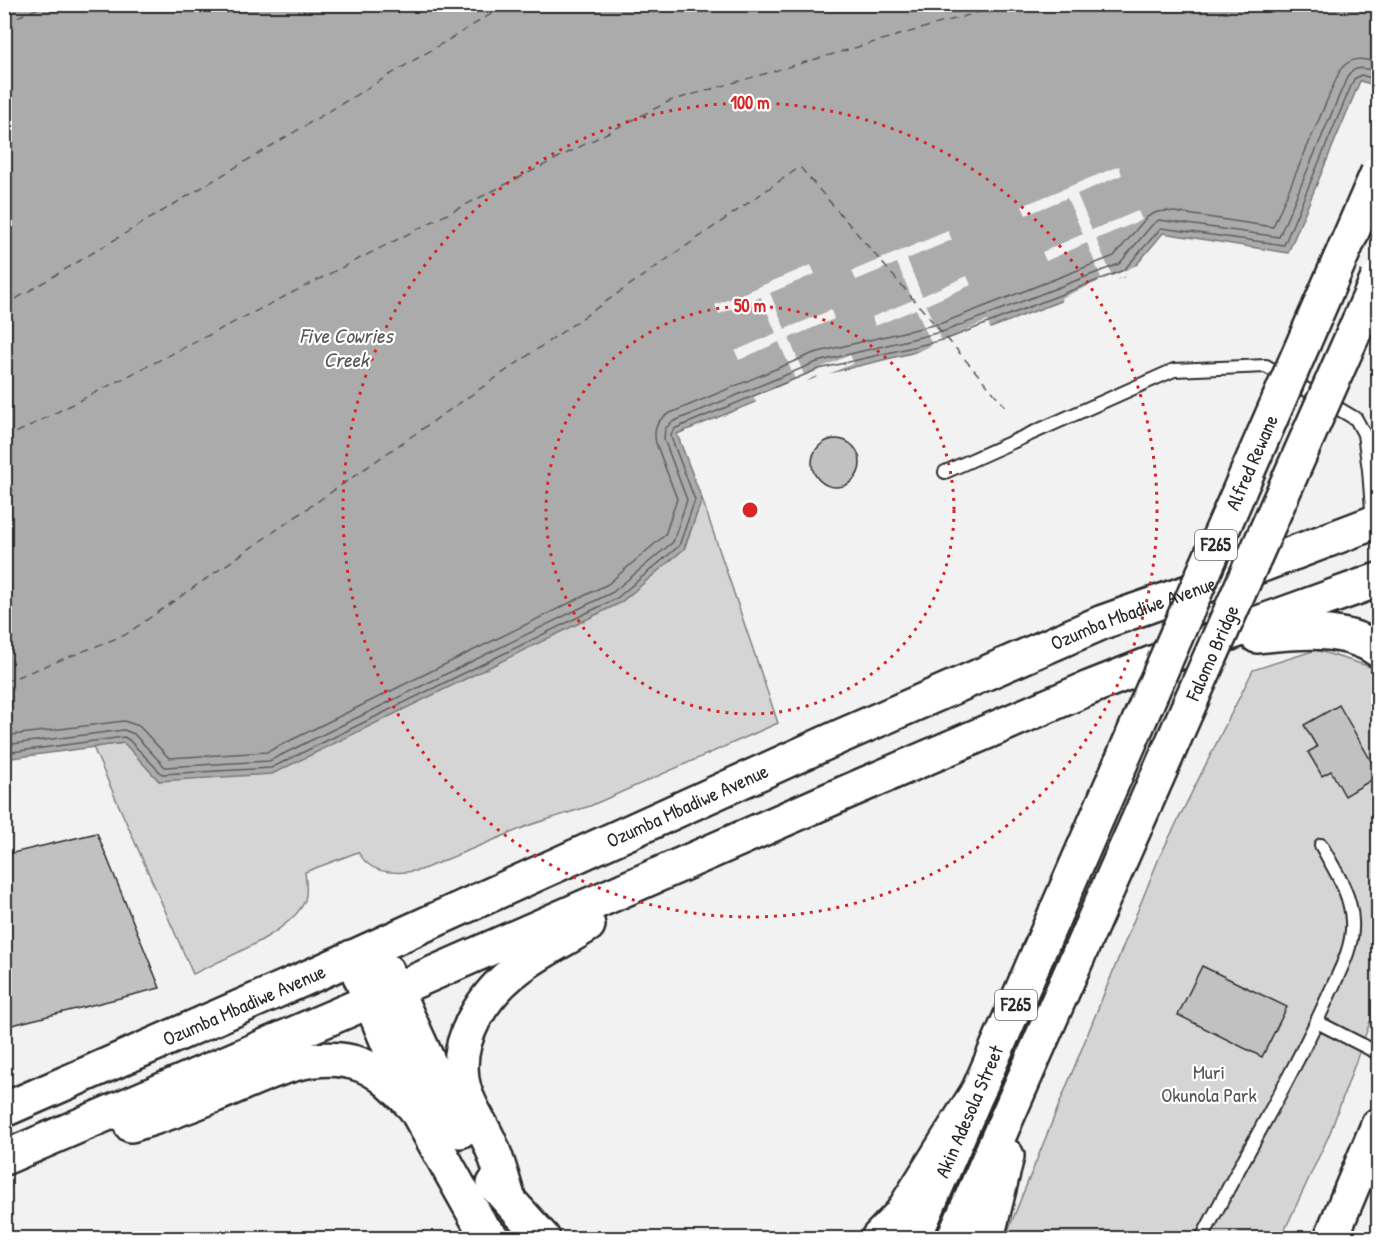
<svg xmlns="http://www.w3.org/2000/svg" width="1383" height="1243" font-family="'Patrick Hand',sans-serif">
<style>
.green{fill:#d5d5d5;stroke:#808080;stroke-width:1.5}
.water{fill:#ababab;stroke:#787878;stroke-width:1.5}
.pier{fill:#f2f2f2}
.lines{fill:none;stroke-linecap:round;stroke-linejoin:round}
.shore{stroke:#5e5e5e;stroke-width:1.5}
.ferry{stroke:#585858;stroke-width:1.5;stroke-dasharray:8 6;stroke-linecap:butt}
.building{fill:#c1c1c1;stroke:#2b2b2b;stroke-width:1.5}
.lane-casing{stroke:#2b2b2b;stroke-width:16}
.secondary-casing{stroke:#2b2b2b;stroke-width:38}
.primary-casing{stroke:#2b2b2b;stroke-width:38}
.highway-casing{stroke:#2b2b2b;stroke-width:38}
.lane{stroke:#fff;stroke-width:12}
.secondary{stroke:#fff;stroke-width:33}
.primary{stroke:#fff;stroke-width:33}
.highway{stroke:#fff;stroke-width:33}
.primary-bridge-casing{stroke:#2b2b2b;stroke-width:38;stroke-linecap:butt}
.primary-bridge{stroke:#fff;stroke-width:33}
.ring{fill:none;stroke:#d62828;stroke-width:3;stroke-dasharray:3 6}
.labels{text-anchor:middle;stroke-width:4.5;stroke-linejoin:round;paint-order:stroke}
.shield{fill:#fff;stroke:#6b6b6b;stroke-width:1.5}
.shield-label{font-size:18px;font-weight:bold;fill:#2b2b2b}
.street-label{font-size:20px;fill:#2b2b2b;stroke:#fff}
.park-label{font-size:20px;fill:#565656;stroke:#fff}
.water-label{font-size:21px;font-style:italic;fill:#585858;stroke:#fff}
.centre{fill:#d62828;stroke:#fff;stroke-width:3}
.ring-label{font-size:18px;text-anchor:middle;font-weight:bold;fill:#d62828;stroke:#fff;stroke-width:4.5;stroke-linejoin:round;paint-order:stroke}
</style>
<rect width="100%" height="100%" fill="#f2f2f2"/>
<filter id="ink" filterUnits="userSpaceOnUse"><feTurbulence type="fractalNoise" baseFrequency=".0167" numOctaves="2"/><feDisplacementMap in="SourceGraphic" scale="12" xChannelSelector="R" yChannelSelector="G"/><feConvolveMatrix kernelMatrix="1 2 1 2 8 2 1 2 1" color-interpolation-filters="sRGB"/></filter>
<g filter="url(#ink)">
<path class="green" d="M702 499 778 723 590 806 530 825 421 870C405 873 381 875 368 864 364 861 361 856 358 852L305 872C306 882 308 891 305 900 293 932 223 959 193 974L93 747 125 743 159 781 684 549Z
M1316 650 1371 667 1378 676V1000L1330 1133 1281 1238H1005L1159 858 1253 670Z"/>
<path class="water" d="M4 5H1378V86L1360 81 1288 253 1163 233 1128 275 949 344 821 375 677 434 702 499 684 549 620 603 272 774 159 781 124 743 5 759Z"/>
<path class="pier" d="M1119 166 1122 175 1077 194 1092 230 1138 211 1142 220 1096 239 1112 276 1142 263 1130 278 1120 281 1126 276 1119 279 1111 285 1063 303 1061 298 1102 280 1087 243 1046 261 1042 252 1083 234 1067 198 1026 215 1022 206Z
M948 231 952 240 907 259 922 296 967 276 971 285 926 305 941 341 987 321 991 330 950 347 955 342 943 349 901 359 932 345 916 309 875 326 872 317 913 300 897 263 856 280 852 271Z
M811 265 815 274 770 293 785 329 831 310 834 319 789 338 804 375 850 355 854 363 809 383 818 376 812 378 801 386 757 404 753 397 795 379 779 342 739 360 735 351 776 333 761 297 719 314 715 305Z"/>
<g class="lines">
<path class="shore" d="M4 736 124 721 139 726 169 758 267 752 608 584 665 535 677 499 656 443C653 430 657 420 668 414L814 353 942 323 1114 256 1147 217 1157 212 1167 211 1273 227 1340 70C1351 56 1363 58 1378 63
M4 745 124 730 134 734 165 767 269 761 613 592 673 542 687 500 664 439 665 429 672 422 817 362 945 331 1119 264 1152 225 1159 220 1279 237 1348 75C1357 64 1367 69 1378 72
M4 753 124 737 129 740 162 774 271 768 617 598 679 546 695 500 671 437 672 432 676 428 819 369 947 339 1124 270 1161 228 1284 245 1354 79 1361 75 1378 80"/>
<path class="ferry" d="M4 22 50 4
M4 306 508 4
M4 439 670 101 1007 4
M4 682 125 635 800 167 1005 406"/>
</g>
<path class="building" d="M812 463a24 24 0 1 1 48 0a24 24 0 1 1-48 0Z
M1339 705 1378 773V776L1345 796 1331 771 1322 776 1308 752 1317 747 1304 725Z
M97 833 160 988 4 1027V855Z
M1202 966 1287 1007 1262 1057 1178 1015Z"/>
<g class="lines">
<g class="lane-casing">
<path id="lane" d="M945 472 1174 370 1266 366 1356 419 1364 434 1369 470 1373 522
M1317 1022 1378 1053
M1202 1238C1243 1158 1290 1081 1327 999 1338 974 1354 948 1352 921 1351 893 1334 869 1321 845"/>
</g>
<g class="secondary-casing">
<path id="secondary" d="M1331 1238 1378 1125"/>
</g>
<g class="primary-casing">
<g id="primary">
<path id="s1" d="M914 1238 1053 919"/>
<path d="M954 1238 1090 929"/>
<path d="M987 1238 1007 1156"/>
</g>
</g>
<g class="highway-casing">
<g id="highway">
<path d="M1257 636C1295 632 1345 626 1378 650"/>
<path d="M352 957 415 1108 481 1226 492 1238"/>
<path d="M387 971 460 1131"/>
<path id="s2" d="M4 1110 320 972 839 737 1103 622 1225 579 1378 521"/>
<path d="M131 1125C158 1117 186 1107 213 1096 258 1078 311 1046 362 1065 383 1073 399 1091 415 1108"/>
<path d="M4 1158 370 1001 849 791 1089 688 1211 640 1378 580"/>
<path d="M494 1184 543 1238"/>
<path d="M509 1200C503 1181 498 1161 490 1143 482 1125 469 1107 464 1089 451 1041 484 993 521 966 541 951 566 939 588 925"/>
<path d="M878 1238 901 1214 978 1091"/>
</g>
</g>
<use href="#lane" class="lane"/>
<use href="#secondary" class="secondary"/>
<use href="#primary" class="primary"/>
<use href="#highway" class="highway"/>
<g class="primary-bridge-casing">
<g id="primary-bridge">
<path id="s3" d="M1053 919 1378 172"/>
<path id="s4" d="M1090 929 1378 278"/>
</g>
</g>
<use href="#primary-bridge" class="primary-bridge"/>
</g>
</g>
<g class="ring">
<circle cx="750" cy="510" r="204"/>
<circle cx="750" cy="510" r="407"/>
</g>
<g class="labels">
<g class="shield">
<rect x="1195" y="530" width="42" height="30" rx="4.5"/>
<rect x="995" y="990" width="42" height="30" rx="4.5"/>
</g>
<g class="shield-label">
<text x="1216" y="551">F265</text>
<text x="1016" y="1011">F265</text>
</g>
<g class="street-label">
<text dy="7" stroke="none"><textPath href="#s3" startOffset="498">Alfred Rewane</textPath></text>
<text dy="7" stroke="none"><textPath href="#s2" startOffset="1234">Ozumba Mbadiwe Avenue</textPath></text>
<text dy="7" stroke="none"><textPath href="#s4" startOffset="302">Falomo Bridge</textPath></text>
<text dy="7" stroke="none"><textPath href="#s2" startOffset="748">Ozumba Mbadiwe Avenue</textPath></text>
<text dy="7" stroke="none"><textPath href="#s2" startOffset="262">Ozumba Mbadiwe Avenue</textPath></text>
<text dy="7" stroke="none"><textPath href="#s1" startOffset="138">Akin Adesola Street</textPath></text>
</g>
<g class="park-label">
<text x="1209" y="1079">Muri<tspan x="1209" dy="23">Okunola Park</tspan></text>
</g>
<g class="water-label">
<text x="346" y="343">Five Cowries<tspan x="346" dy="24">Creek</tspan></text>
</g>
</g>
<circle cx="750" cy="510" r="9" class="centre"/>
<g class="ring-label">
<text x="750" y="109">100 m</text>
<text x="750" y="312">50 m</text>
</g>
<rect width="1383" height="1243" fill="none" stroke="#fff" stroke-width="24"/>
<rect x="12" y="12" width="1359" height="1219" fill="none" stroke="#2b2b2b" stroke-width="2" filter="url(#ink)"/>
</svg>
